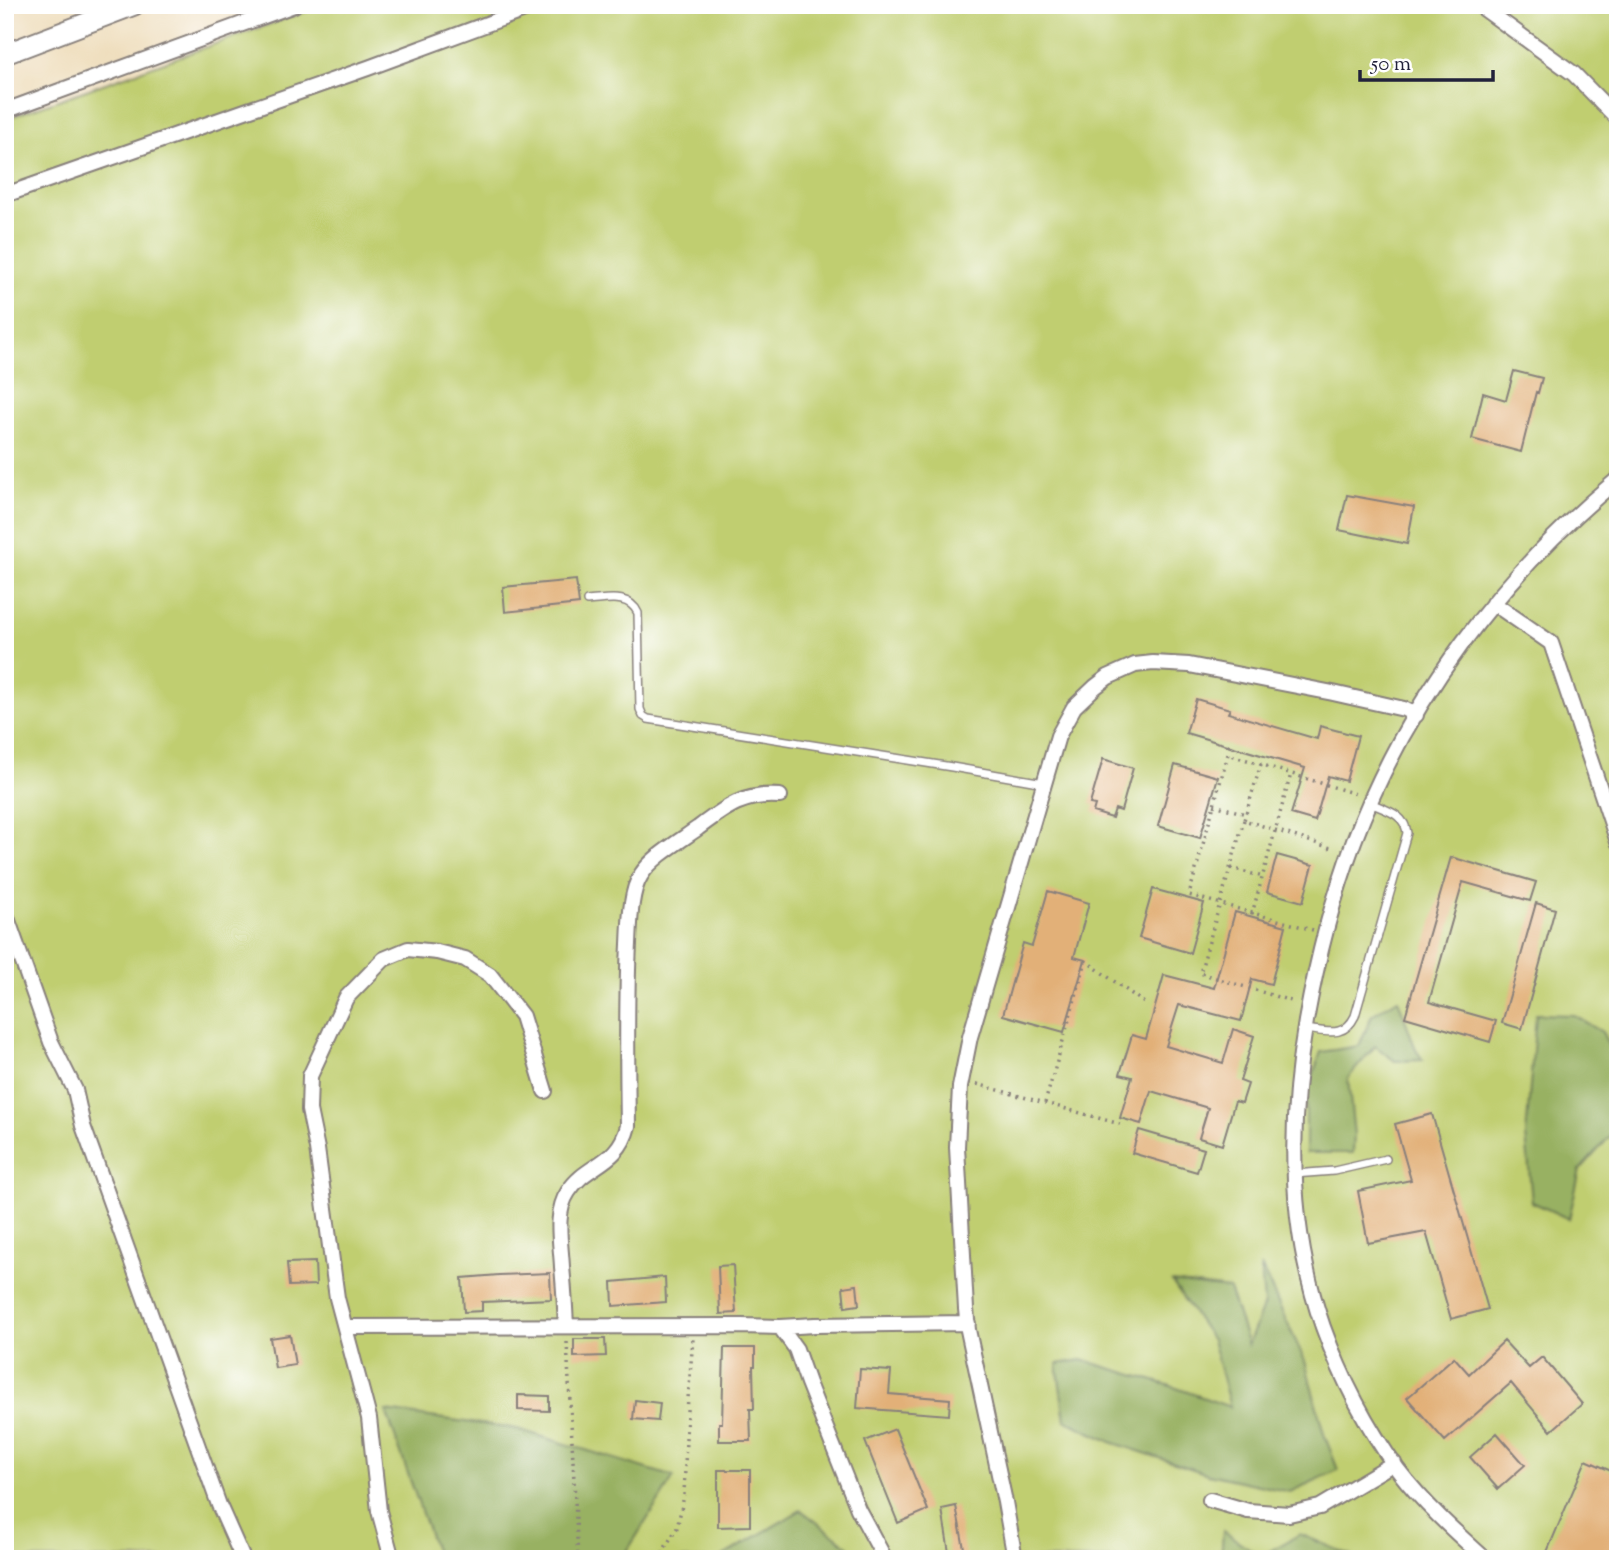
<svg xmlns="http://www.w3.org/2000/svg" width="1623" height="1564" font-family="'Sorts Mill Goudy',serif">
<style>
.green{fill:#c0ce70;stroke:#717856;stroke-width:2}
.forest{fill:#98b162;stroke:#5d6a4e;stroke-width:2}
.building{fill:#e2b078}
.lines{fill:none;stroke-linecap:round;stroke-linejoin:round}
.service-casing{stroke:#88807c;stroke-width:10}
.minor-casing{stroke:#88807c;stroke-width:18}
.tertiary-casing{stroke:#88807c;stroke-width:23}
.path{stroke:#88807c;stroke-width:3.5;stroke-dasharray:2 5;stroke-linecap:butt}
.service{stroke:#fff;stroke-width:7}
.minor{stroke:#fff;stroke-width:14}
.tertiary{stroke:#fff;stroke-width:19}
</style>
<rect width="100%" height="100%" fill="#fff"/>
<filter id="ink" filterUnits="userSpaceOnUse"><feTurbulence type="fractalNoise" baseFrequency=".0143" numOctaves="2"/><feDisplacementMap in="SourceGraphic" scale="14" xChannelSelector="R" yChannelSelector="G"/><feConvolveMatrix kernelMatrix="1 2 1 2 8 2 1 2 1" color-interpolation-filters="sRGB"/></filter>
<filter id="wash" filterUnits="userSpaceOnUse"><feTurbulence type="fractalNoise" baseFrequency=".00686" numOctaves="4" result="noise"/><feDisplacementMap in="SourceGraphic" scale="28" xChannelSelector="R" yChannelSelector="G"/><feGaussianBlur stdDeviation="1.57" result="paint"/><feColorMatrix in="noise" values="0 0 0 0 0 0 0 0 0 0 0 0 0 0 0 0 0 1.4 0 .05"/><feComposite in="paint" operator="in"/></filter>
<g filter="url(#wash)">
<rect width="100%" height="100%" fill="#efdebd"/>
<path class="green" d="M324 5H1618V1559H5V119Z"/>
<path class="forest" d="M1398 999 1416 1050 1423 1060 1395 1061 1375 1046 1348 1078 1354 1135 1353 1153H1306V1095L1321 1052 1359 1046 1372 1015Z
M1536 1014 1573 1015 1602 1032 1618 1063V1127L1580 1170 1569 1219 1532 1202 1526 1135Z
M1261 1266 1305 1361 1324 1434 1338 1470 1290 1492 1208 1474 1111 1442 1065 1420 1057 1364 1082 1360 1168 1385 1230 1407 1212 1340 1172 1282 1229 1289 1248 1345 1264 1304Z
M386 1411 517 1429 674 1477 622 1559H438Z
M801 1510 865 1559H718Z
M1223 1531 1261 1556 1300 1534 1352 1556 1353 1559H1221Z"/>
<g id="blocks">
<path class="building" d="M1514 371 1542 378 1538 393 1536 392 1521 452 1472 439 1483 393 1506 400Z
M1347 495 1414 507 1407 544 1339 530Z
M576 580 579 604 505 612 503 587Z
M1196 699 1230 709 1228 713 1317 739 1320 726 1358 736 1346 781 1328 776 1315 821 1291 814 1305 768 1186 733Z
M1103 759 1133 768 1121 811 1115 809 1112 818 1093 812 1095 805 1090 804Z
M1175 765 1218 777 1200 838 1158 826Z
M1277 855 1313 865 1303 902 1267 892Z
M1451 857 1536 882 1530 901 1463 882 1429 1002 1496 1021 1490 1042 1405 1017Z
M1153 889 1204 903 1190 953 1139 938Z
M1048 891 1089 903 1074 957 1085 960 1064 1032 1003 1015 1023 943 1032 946Z
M1536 903 1555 909 1522 1029 1502 1023Z
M1235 912 1286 926 1271 984 1252 979 1241 1021 1179 1005 1166 1046 1223 1063 1233 1029 1254 1036 1240 1081 1248 1084 1242 1103 1235 1101 1222 1145 1199 1138 1208 1108 1151 1091 1141 1124 1120 1118 1132 1077 1120 1074 1132 1035 1146 1039 1164 975 1214 988Z
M1432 1114 1488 1309 1451 1319 1426 1232 1368 1243 1358 1191 1411 1180 1395 1124Z
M1139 1130 1204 1149 1197 1172 1132 1153Z
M315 1262 316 1285 289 1286 287 1263Z
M733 1265 736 1313 720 1314 718 1266Z
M550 1273 551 1299 482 1302V1311L464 1312 462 1278 499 1275Z
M665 1277 666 1302 613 1306 612 1282Z
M857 1285 859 1305 845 1307 843 1287Z
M290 1335 295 1365 275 1368 270 1338Z
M574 1339H605L606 1356 574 1357Z
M1504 1341 1529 1368 1542 1357 1582 1404 1551 1431 1511 1383 1445 1441 1407 1398 1454 1357 1469 1374Z
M724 1348H755V1366H753L754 1409H750L751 1441H719V1423H722Z
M860 1369 891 1371 889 1394 950 1399 949 1415 857 1408Z
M518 1395 549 1396V1411L518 1410Z
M635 1400 660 1403 658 1421 633 1419Z
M895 1429 928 1510 898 1523 865 1441Z
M1497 1433 1525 1465 1498 1489 1470 1457Z
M1586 1460 1618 1474V1559H1544Z
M718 1470H750V1526L718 1527Z
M956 1506 966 1559H950L942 1509Z"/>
</g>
</g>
<g filter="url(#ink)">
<use href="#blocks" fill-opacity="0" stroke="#88807c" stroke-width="2"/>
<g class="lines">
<g class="service-casing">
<path id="service" d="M587 601C606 600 629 593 638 613L640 709 643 716 648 719 952 767 1044 783
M1305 1029C1326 1031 1344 1039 1355 1016L1407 833C1405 814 1386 810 1370 803
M1294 1174 1334 1171 1386 1159"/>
</g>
<g class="minor-casing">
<path id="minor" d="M1479 5 1574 74 1618 119
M5 111 294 5
M5 195 368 68 538 5
M1493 603 1551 643 1618 842
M5 912 51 1042 75 1090 83 1126 219 1505 243 1559
M566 1326C565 1306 564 1286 562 1267 561 1243 554 1213 568 1192 586 1163 618 1166 628 1126 627 1065 626 1004 629 944 630 924 630 892 641 875 652 857 680 841 698 828 726 807 744 793 780 796
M345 1327 741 1326 780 1327 815 1325 968 1323
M780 1327 796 1349 808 1383 858 1509 885 1559
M1210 1500 1248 1511 1289 1514 1320 1507 1394 1463
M392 1559 379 1511 369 1418 337 1298 317 1149 309 1110 310 1076 346 998 384 959 408 949 437 952 465 959 490 975 522 1016 545 1091
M1015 1559 1005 1502 968 1330 966 1309 957 1147 960 1087 970 1037 1058 736 1074 707 1095 687 1108 677 1135 665 1153 663 1189 665 1333 693 1404 709 1416 715
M1485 1559C1454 1531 1423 1503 1398 1470 1367 1427 1341 1377 1323 1327 1288 1228 1288 1124 1306 1021 1317 960 1332 900 1354 841 1407 700 1502 575 1618 479"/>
</g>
<g class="tertiary-casing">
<path id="tertiary" d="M5 54 134 5"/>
</g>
<path class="path" d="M1261 764 1244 820 1334 849
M1214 805 1246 814
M1244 820 1200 973 1294 1002
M1231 868 1263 877
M1252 914 1291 774
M1313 930 1189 895 1228 754 1359 795
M977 1084 1120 1124
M1045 1103 1086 961 1147 1005
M567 1342 578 1559
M658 1559 677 1528 684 1496 687 1411 693 1339"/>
<use href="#service" class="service"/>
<use href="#minor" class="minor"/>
<use href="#tertiary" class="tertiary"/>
</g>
</g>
<rect width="1623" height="1564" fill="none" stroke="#fff" stroke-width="28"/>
<path d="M1360 70v10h133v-10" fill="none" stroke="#22223b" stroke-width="3.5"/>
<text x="1371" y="70" font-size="21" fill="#22223b" stroke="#ffffff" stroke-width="5" paint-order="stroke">50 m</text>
</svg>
